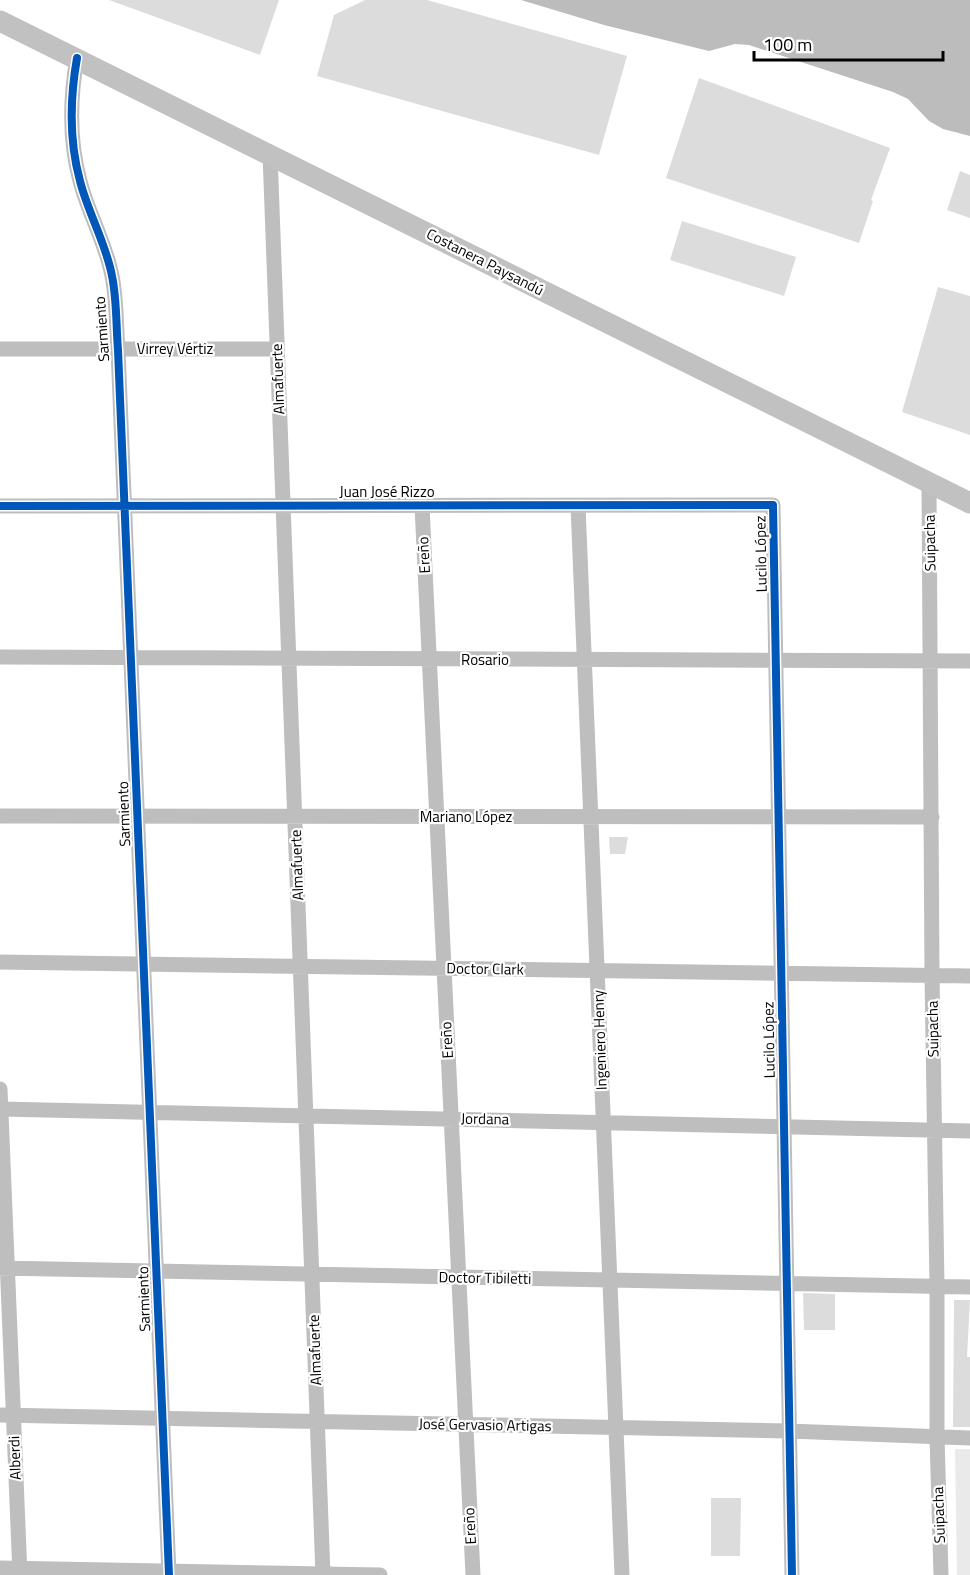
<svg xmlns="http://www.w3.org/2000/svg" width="970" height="1575" font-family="'Titillium Web',sans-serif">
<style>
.green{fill:#eaeaea}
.water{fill:#bcbcbc}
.building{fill:#dcdcdc}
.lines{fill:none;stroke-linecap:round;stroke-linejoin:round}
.street{stroke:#bebebe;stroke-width:15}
.secondary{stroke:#c1c1c1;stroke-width:21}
.cycleway-casing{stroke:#fff;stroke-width:11}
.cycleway{stroke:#0057b8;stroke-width:8}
.labels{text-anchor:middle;stroke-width:4.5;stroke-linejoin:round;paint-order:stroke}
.street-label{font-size:15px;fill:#000;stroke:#fff}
</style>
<rect width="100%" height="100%" fill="#fff"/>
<path class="green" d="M955 1449H970V1575H957Z"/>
<path class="water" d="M521 0H970V136L943 129 929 121 908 99 893 92 749 45 735 44 709 51 604 25Z"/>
<path class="building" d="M109 0H279L260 55Z
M365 0H427L627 56 599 155 317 76 334 15Z
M699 78 890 148 871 200 873 201 859 243 666 178Z
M960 171 970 175V218L947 210Z
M682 221 796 257 784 296 670 260Z
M938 287 970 296V435L902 412Z
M609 837H628L625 854H610Z
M803 1293 835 1294V1330H804Z
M954 1300H970L967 1357H970V1427H953Z
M711 1498H741L740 1556H711Z"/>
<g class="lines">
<path class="street" d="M77 58C70 98 69 141 80 181 88 213 106 243 112 276 117 300 116 326 118 350L169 1575
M270 154 323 1575
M0 349H277
M929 484 932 975 937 1286V1437L941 1575
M0 506 773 505 792 1575
M422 506 473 1575
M578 506 622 1575
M0 657 970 661
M0 816 932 817
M0 962 970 976
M0 1089 20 1575
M0 1109 970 1131
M0 1268 970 1287
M0 1415 789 1431 970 1438
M0 1568 380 1575"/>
<path class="secondary" d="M0 21 970 503"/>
<g class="cycleway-casing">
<path id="cycleway" d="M77 58C70 98 69 141 80 181 88 213 106 243 112 276 117 300 116 326 118 350L169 1575
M0 506 773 505 792 1575"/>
</g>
<use href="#cycleway" class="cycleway"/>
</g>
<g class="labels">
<g class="street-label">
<text transform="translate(485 262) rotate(27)" y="5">Costanera Paysandú</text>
<text transform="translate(102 329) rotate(-94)" y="5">Sarmiento</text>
<text x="175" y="354">Virrey Vértiz</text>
<text transform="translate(278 379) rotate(-92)" y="5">Almafuerte</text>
<text x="387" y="497">Juan José Rizzo</text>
<text transform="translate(930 543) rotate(-91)" y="5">Suipacha</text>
<text transform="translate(761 554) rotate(-91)" y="5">Lucilo López</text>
<text transform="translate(424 555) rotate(-93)" y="5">Ereño</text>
<text x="485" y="665">Rosario</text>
<text transform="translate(124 814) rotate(-92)" y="5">Sarmiento</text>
<text x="466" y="822">Mariano López</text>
<text transform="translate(297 865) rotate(-92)" y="5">Almafuerte</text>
<text transform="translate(485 969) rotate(1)" y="5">Doctor Clark</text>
<text transform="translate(933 1029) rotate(-91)" y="5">Suipacha</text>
<text transform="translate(447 1040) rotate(-93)" y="5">Ereño</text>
<text transform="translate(600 1040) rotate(-92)" y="5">Ingeniero Henry</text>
<text transform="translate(769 1040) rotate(-91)" y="5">Lucilo López</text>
<text transform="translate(485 1119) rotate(1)" y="5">Jordana</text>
<text transform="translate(485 1278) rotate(1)" y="5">Doctor Tibiletti</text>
<text transform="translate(144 1299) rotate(-92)" y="5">Sarmiento</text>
<text transform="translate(315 1350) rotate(-92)" y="5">Almafuerte</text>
<text transform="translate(485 1425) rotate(1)" y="5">José Gervasio Artigas</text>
<text transform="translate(15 1458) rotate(-92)" y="5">Alberdi</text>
<text transform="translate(939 1515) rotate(-92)" y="5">Suipacha</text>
<text transform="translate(470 1526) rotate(-93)" y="5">Ereño</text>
</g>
</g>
<path d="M754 51v9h189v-9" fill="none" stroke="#000000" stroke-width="3"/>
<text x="763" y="51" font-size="18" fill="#000000" stroke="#ffffff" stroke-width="4.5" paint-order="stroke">100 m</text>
</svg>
